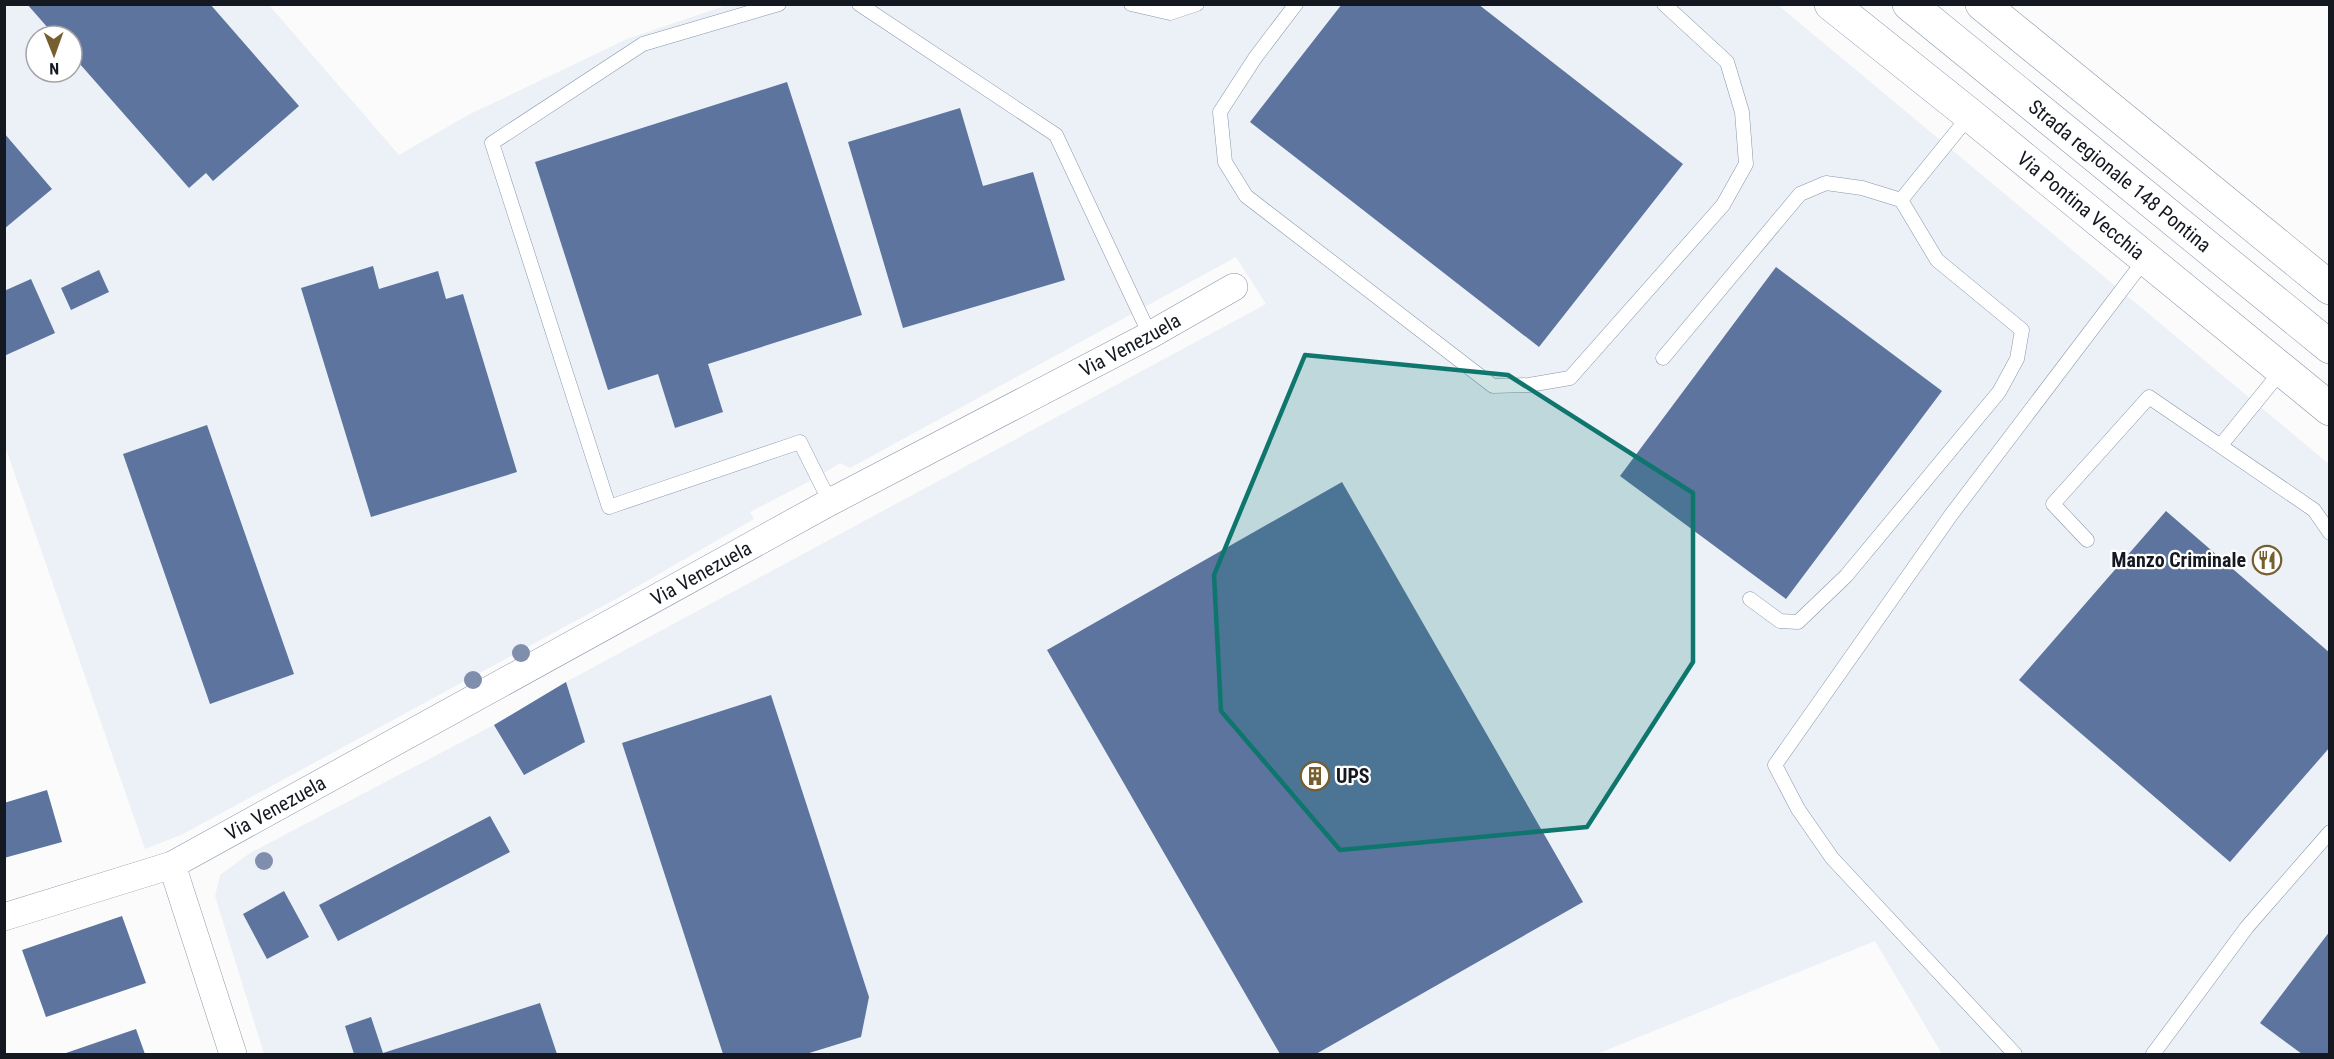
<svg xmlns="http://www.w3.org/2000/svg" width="2334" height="1059" font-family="'Roboto Condensed',sans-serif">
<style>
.built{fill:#ecf0f7;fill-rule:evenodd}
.building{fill:#5c749e}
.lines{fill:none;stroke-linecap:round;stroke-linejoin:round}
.service-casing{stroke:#8795ac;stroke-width:15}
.minor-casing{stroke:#8795ac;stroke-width:28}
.tertiary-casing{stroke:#8795ac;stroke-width:34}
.trunk-casing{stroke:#8795ac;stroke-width:34}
.service{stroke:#fff;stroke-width:14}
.minor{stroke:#fff;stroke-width:27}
.tertiary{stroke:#fff;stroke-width:33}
.trunk{stroke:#fff;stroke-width:33}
.tree{fill:#7e8eac}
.marked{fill:#0f766e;fill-opacity:0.2;stroke:#0f766e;stroke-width:4.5;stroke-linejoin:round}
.labels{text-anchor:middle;stroke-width:4.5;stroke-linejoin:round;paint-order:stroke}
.street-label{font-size:20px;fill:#131821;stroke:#fff}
.poi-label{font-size:20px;font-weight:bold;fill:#131821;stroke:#fff;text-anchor:end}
</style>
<rect width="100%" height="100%" fill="#fbfbfb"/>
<path class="built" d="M4 5H269L399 155 468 115 627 39 727 5H1778L2329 464V1054H1942L1875 941 1597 1054H264L215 896 220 875 250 853 494 725 566 682 1266 304 1236 257 850 468 840 463 818 477 750 512 754 519 614 600 183 834 145 849 5 446ZM36 36H72V72H36Z"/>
<path class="building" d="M27 4H210L299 106 213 181 206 173 189 188 72 55V36H55Z
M1342 4H1478L1683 164 1539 347 1250 122Z
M787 82 862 315 708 364 723 412 675 428 658 374 608 390 535 162Z
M960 108 983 186 1033 172 1065 280 903 328 848 142Z
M4 133 52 189 4 229Z
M373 266 379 289 438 271 446 299 463 294 517 472 371 517 301 288Z
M1776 267 1942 391 1786 599 1620 476Z
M99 270 109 292 71 310 61 288Z
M31 279 55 333 4 356V291Z
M207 425 294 674 210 704 123 454Z
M1342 482 1583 902 1316 1054H1280L1047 650Z
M2166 511 2330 653V747L2230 862 2019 680Z
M566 682 585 742 524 775 494 725Z
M771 695 869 997 861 1037 806 1054H723L622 743Z
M47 790 62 842 4 858V803Z
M490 816 510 852 338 941 319 905Z
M284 891 309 937 267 959 243 914Z
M122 916 146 983 46 1017 22 950Z
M2330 931V1054H2302L2260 1023Z
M540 1003 557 1054H354L345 1026 371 1017 383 1053Z
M136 1029 145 1054H63Z"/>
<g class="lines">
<g class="service-casing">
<path id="service" d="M779 4 643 44 492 143 609 507 800 442 830 502
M859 4 1056 135 1150 335
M1131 4 1170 13 1197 4
M1296 4 1255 58 1220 112 1225 162 1246 196 1493 386 1529 385 1570 378 1723 205 1746 164 1742 112 1727 62 1664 4
M1663 358 1800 194 1826 183 1862 188 1901 200 1970 115
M2221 445 2282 370
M2087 540 2053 504 2149 397 2314 510 2330 533
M1750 599 1780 621 1798 622 1846 576 1999 392 2017 359 2022 330 1937 260 1901 200
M2015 1054 1832 858 1798 809 1775 765 1951 515 2146 258
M2153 1054 2247 927 2330 832"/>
</g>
<g class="minor-casing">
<g id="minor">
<path d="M172 865 233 1054"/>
<path id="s1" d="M4 917 172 865 830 502 1150 335 1234 287"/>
</g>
</g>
<g class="tertiary-casing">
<g id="tertiary">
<path id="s2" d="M1831 4 1970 115 2330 409"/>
</g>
</g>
<g class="trunk-casing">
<g id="trunk">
<path id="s3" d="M1909 4 2330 347"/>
<path d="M1982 4 2330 288"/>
</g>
</g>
<use href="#service" class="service"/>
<use href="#minor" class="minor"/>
<use href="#tertiary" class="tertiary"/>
<use href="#trunk" class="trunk"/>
</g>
<g class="tree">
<circle cx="521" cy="653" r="9"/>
<circle cx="473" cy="680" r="9"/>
<circle cx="264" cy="861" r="9"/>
</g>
<path class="marked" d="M1305 355 1508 375 1693 493V662L1587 827 1340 850 1221 711 1214 575Z"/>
<defs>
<g id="restaurant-ring" transform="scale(1.5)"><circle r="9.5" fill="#fff" stroke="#775e2f" stroke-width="1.5"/><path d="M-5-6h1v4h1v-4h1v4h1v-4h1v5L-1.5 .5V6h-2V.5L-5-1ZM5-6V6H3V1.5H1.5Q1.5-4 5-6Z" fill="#775e2f"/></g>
<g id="building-ring" transform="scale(1.5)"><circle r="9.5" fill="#fff" stroke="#775e2f" stroke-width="1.5"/><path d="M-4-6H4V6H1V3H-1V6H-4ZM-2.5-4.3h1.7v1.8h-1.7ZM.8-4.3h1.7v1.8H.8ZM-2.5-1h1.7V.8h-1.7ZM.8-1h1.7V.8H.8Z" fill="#775e2f"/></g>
</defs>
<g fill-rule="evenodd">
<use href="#restaurant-ring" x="2267" y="560"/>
<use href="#building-ring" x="1315" y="776"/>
</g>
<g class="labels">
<g class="street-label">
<text dy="7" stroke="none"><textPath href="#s3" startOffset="272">Strada regionale 148 Pontina</textPath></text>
<text dy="7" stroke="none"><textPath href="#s2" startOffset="321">Via Pontina Vecchia</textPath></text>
<text dy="7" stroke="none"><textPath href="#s1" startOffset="1266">Via Venezuela</textPath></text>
<text dy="7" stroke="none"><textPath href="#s1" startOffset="780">Via Venezuela</textPath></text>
<text dy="7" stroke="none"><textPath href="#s1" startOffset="294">Via Venezuela</textPath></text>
</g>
<g class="poi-label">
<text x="2246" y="567">Manzo Criminale</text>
<text x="1336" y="783" text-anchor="start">UPS</text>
</g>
</g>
<rect width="2334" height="1059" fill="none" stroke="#131821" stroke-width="12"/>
<g transform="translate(54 54) rotate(179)"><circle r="28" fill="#ffffff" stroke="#a1a3a6" stroke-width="1.5"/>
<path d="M0-4.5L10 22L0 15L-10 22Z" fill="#775e2f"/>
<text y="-9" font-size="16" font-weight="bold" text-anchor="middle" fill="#131821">N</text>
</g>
</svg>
